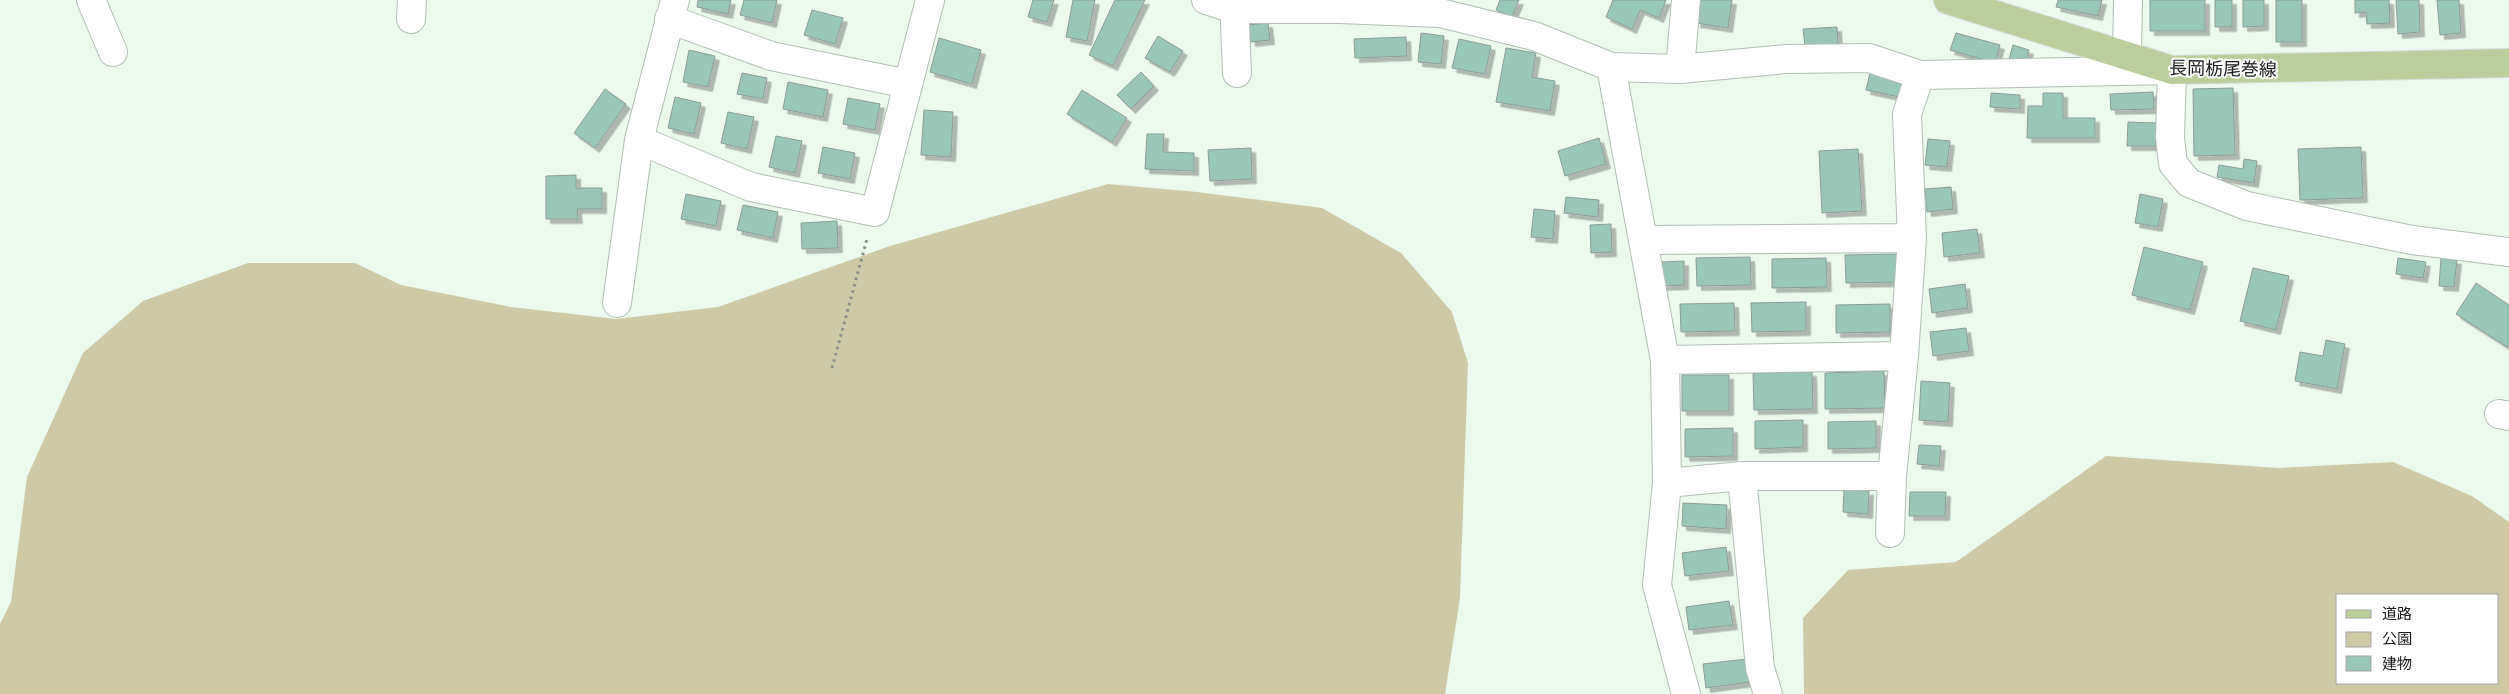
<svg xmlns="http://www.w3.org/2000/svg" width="2509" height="694" font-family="'Noto Sans','Noto Sans JP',sans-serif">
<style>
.green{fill:#cecaa5;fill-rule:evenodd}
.building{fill:#98c7b8;stroke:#8b9c96;filter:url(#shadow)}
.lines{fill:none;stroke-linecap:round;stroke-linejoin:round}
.minor-casing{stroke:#b1beb3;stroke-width:30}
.primary-casing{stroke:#dadbda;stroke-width:30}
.path{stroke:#858e86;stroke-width:3;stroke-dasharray:2.5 4;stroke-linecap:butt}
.minor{stroke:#fff;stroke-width:28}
.primary{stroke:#bcce9c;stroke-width:28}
.labels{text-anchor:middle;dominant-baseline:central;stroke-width:4;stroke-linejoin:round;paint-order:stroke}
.street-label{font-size:18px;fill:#191d19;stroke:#fff}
</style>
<defs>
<filter id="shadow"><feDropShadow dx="4.5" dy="4.5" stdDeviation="0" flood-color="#0004"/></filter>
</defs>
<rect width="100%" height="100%" fill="#ecfaee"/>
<!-- green -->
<path class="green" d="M1108,184L1197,192L1322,208L1401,253L1452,312L1468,363L1460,598L1445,694H0V624L11,602L27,477L83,353L143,301L248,263H355L401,285L511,307L616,319L718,307L890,246Z
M2106,456L2278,468L2393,462L2472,496L2509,522V694H1804L1803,618L1848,570L1956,562ZM2498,595V683H2338V595Z"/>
<!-- building -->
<path class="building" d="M698,0H731L728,14L697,7Z
M744,0H777L772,23L740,15Z
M1033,0H1054L1047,22L1028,17Z
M1073,0H1095L1087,41L1066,37Z
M1115,0H1145L1113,66L1089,55Z
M1500,0H1519L1512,17L1496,10Z
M1613,0H1666L1659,18L1640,10L1632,29L1606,17Z
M1699,0H1732L1728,28L1696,23Z
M2058,0H2102L2098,16L2056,7Z
M2150,0H2205V31H2150Z
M2215,0H2232V27H2215Z
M2243,0H2264V26L2243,27Z
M2276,0H2302V42H2276Z
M2355,0H2389L2390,23L2367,24L2366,12L2355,13Z
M2396,0H2419L2420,32L2398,34Z
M2437,0H2459L2461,33L2440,35Z
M812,10L843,18L835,44L804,35Z
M1268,23L1270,40L1251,42L1248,25Z
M1837,27L1838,44L1805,46L1803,29Z
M1421,33L1444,36L1441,64L1418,62Z
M1956,33L2000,45L1995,63L1950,50Z
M1158,36L1183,51L1170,72L1145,58Z
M1406,37L1407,56L1355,58L1354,39Z
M939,38L981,50L972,84L930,72Z
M1459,39L1491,46L1485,74L1452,68Z
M2013,45L2029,50L2025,63L2009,59Z
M1506,48L1536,53L1532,77L1555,81L1550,111L1496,102Z
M689,50L715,56L708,87L683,82Z
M1141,72L1154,86L1131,109L1117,95Z
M742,73L767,78L763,99L737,94Z
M1870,73L1903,81L1899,97L1866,90Z
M788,82L828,90L823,117L783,109Z
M2233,88L2235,155L2194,156L2193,89Z
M605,89L626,104L595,148L574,133Z
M1082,90L1127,118L1112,142L1067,114Z
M2153,92L2154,109L2111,110L2110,94Z
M1991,93L2020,95V109L1990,107Z
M2043,93H2063V118H2095V138H2027L2028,106H2043Z
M675,97L701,103L694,134L668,128Z
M848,98L880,104L875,130L843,124Z
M924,110L953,112L951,157L921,155Z
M728,112L754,117L747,149L721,143Z
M2128,122L2156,123V146H2127Z
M1147,134H1164L1163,152L1194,153V171L1145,169Z
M776,136L802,141L795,173L769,167Z
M1599,138L1606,164L1565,176L1558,151Z
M1928,139L1950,141L1947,167L1925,165Z
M823,147L855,153L850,179L818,173Z
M2361,147L2363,198L2300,200L2298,149Z
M1251,148L1252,179L1210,181L1208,150Z
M1858,149L1862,211L1822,213L1819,151Z
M2244,159L2257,161L2254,183L2217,177L2219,165L2243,169Z
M576,175V188H602V209H577L578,219H546V176Z
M1951,187L1953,209L1927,212L1925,189Z
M686,194L721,201L716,226L681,219Z
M2140,194L2163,199L2158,227L2135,223Z
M1566,197L1599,200L1598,217L1564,213Z
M743,205L778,212L773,238L737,230Z
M1534,209L1555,211L1553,239L1531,237Z
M837,221L838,248L802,249L801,223Z
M1611,224L1612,252L1591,253L1590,225Z
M1977,229L1980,253L1944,257L1942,233Z
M2144,247L2203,262L2190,310L2132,295Z
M1900,254V282L1846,283L1845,255Z
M1750,257L1751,285L1697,286L1696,258Z
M1826,258L1827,287L1772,288V259Z
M2398,258L2426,262L2423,278L2396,274Z
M2441,258L2457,260L2454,287L2439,286Z
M1684,261V285L1662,286V262Z
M2253,268L2289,276L2276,330L2240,321Z
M2476,283L2509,305V348L2456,314Z
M1965,284L1968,308L1932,313L1929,289Z
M1806,302V331L1752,332L1751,303Z
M1734,303L1735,331L1681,332L1680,304Z
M1890,304V332L1836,333V305Z
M1966,328L1969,351L1933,356L1930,332Z
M2326,340L2345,344L2337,389L2295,381L2300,352L2323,356Z
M1884,371L1885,408L1825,409V373Z
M1812,372L1813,409L1754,410L1753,373Z
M1682,375H1729V411H1682Z
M1921,381L1950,383L1948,422L1919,420Z
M1803,420V447L1755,449V421Z
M1876,421V448L1828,449V422Z
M1733,428V456L1685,457V429Z
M1919,445L1941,446L1939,466L1917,464Z
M1844,490L1869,491L1868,514L1843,512Z
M1910,492H1946L1945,516H1909Z
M1683,503L1727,505L1726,529L1682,526Z
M1726,547L1729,571L1685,576L1682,553Z
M1729,601L1733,625L1689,630L1686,607Z
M1747,659L1750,682L1706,688L1703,664Z"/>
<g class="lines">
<!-- minor casing -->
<g class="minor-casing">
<path id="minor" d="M91,0L113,52
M1206,0L1234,9H1339L1440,13L1534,36L1611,67L1680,69L1786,59L1869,58L1920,75L2172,70L2170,138L2173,164L2189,183L2247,206L2412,240L2509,252
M1234,0L1237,73
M411,19L412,0
M669,19L771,56L908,84
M2127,55L2128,0
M1611,67L1665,360L1667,483L1657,585L1686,694
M1680,69L1686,0
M639,140L751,187L875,212L930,0
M1643,240L1912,238
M617,303L639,140L675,0
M1665,360L1904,356
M2499,414L2509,416
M1742,476L1760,668L1768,694
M1667,483L1742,476H1892
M1890,533L1892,476L1904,356L1912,238L1907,114L1920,75"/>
</g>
<!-- primary casing -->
<g class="primary-casing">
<path id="primary" d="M1948,0L2172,70L2509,63"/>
</g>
<!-- path -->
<path class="path" d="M832,368L867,239"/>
<!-- minor -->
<use href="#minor" class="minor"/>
<!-- primary -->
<use href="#primary" class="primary"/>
</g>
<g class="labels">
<!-- street labels -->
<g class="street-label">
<text transform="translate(2223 68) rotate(1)">長岡栃尾巻線</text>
</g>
</g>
<!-- legend -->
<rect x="2336" y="594" width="162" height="90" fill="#ffffff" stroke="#a3a5a3"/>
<rect x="2346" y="610" width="25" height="8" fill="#bcce9c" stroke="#a3a5a3"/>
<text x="2382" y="619" font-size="15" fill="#191d19">道路</text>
<rect x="2346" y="632" width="25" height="15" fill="#cecaa5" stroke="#a3a5a3"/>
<text x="2382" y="644" font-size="15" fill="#191d19">公園</text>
<rect x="2346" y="656" width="25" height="15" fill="#98c7b8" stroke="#a3a5a3"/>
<text x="2382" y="669" font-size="15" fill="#191d19">建物</text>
</svg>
